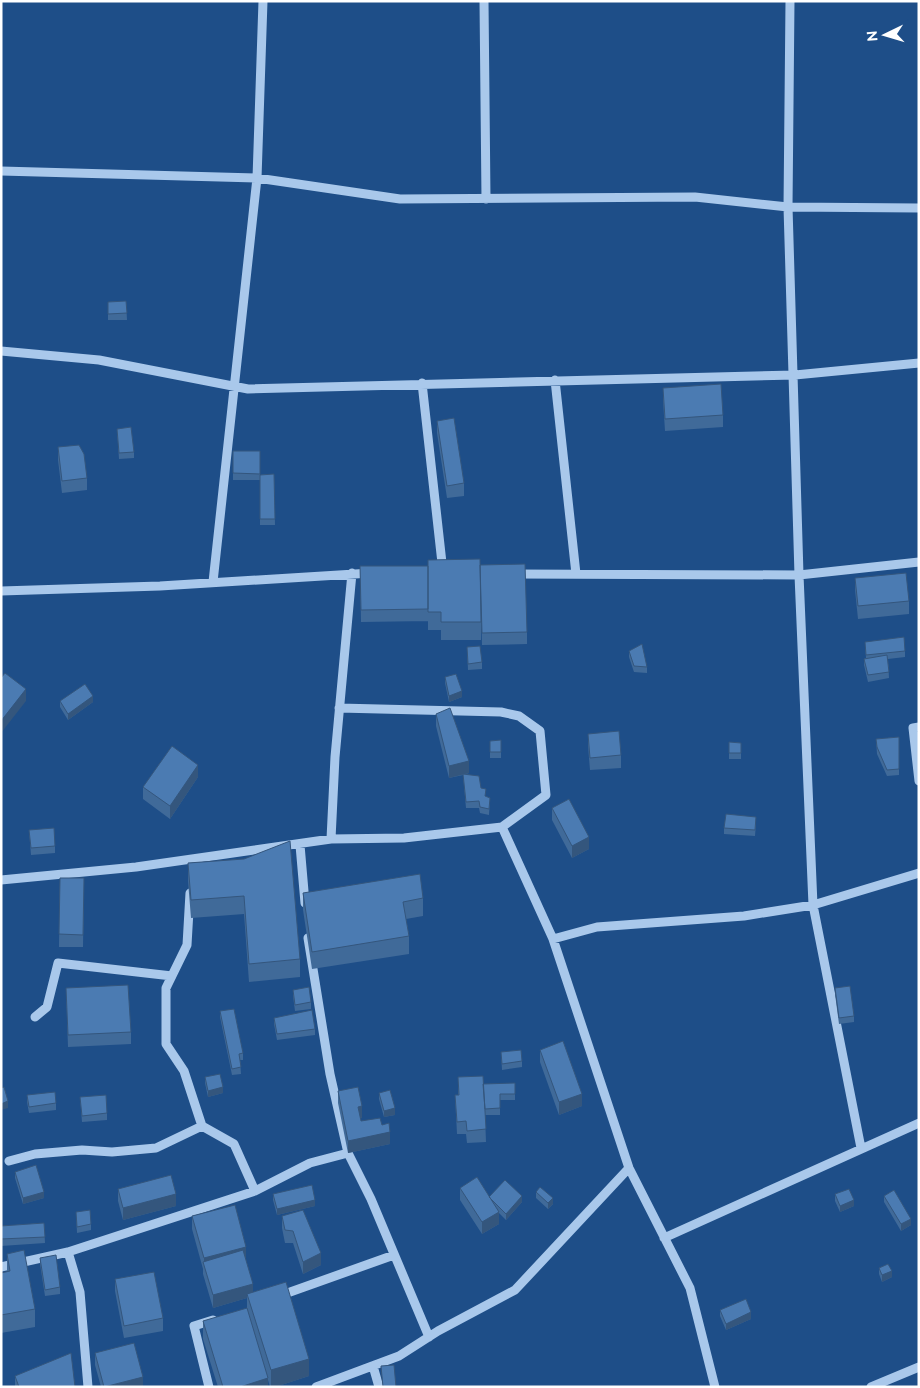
<svg xmlns="http://www.w3.org/2000/svg" width="920" height="1388" font-family="Raleway,sans-serif">
<style>
.lines{fill:none;stroke-linecap:round;stroke-linejoin:round}
.minor{stroke:#a9c8eb;stroke-width:9}
.wall{fill:#406a99}
.shaded-wall{fill:#34567d}
.building{fill:#4b7bb2;stroke:#34567d}
</style>
<rect width="100%" height="100%" fill="#1e4e88"/>
<g class="lines">
<!-- minor -->
<path class="minor" d="M484,1L486,199
M790,1L788,207L799,575L813,905L861,1148
M1,171L257,178L400,199L695,197L788,207L919,208
M1,351L99,360L248,389L795,375L919,363
M555,380L576,574
M422,383L443,572
M514,574L799,575L919,562
M213,582L257,178L263,1
M1,591L160,586L371,573
M919,727L913,728L919,781
M502,827L553,939L629,1168L690,1288L715,1387
M331,839L335,757L352,573
M300,845L305,903
M1,880L136,867L331,839L404,838L502,827L546,795L540,731L519,716L501,712L339,708
M190,893L187,945L166,988V1044L184,1071L202,1126L234,1144L255,1191
M308,938L330,1074L348,1153L371,1199L429,1337
M553,939L597,927L744,916L813,905L919,873
M35,1017L47,1007L58,963L172,976
M9,1161L35,1154L82,1150L112,1152L156,1148L202,1126
M664,1238L919,1123
M68,1252L80,1292L88,1387
M1,1267L68,1252L255,1191L310,1163L348,1153
M279,1296L394,1255
M373,1366L379,1387
M209,1387L194,1326L213,1320
M316,1387L399,1356L438,1331L515,1290L629,1168
M871,1387L919,1367"/>
</g>
<!-- wall -->
<path class="wall" d="M126,301L127,320H108V302Z
M663,388L723,415V427L665,431L663,400Z
M437,421L464,483V496L447,498L437,433Z
M117,429L134,452V458L119,459Z
M58,447L87,478V490L62,493L58,460Z
M233,451H260V475L274,474L275,525H260V480H233Z
M428,560L480,565L527,632V644L482,645L481,604V640H441V630H428Z
M360,566H428V621L361,622Z
M855,578L909,601V614L858,619L855,590Z
M865,642L905,651V657L888,659L889,678L868,682L864,665V659L866,658Z
M467,647L482,662V669L468,670Z
M629,651L647,667V673L634,672L629,657Z
M445,677L462,697L449,702L445,683Z
M60,701L93,702L68,720L60,707Z
M436,714L469,773L466,774L481,788L485,796L490,798L489,815L480,813L479,808H466L463,775L449,778L436,726Z
M588,734L621,755V768L590,770L588,746Z
M899,737V775L887,776L877,754L876,739Z
M501,740V758H490V741Z
M729,742L741,743V759H729Z
M198,777L170,819L143,799V787Z
M552,808L589,849L572,858L552,820Z
M756,823L755,836L724,834V828Z
M29,830L55,846V853L31,855Z
M244,859L300,959V977L249,982L244,914L191,918L188,881V863Z
M60,878H84L83,947H59Z
M303,893L423,898V916L406,919L409,936V954L312,969L303,910Z
M66,988L131,1032V1044L68,1047Z
M835,988L854,1016V1022L839,1024L835,994Z
M293,990L311,1002V1009L295,1011L293,996Z
M220,1011L243,1053V1060H240L241,1074L232,1075L220,1017Z
M274,1018L315,1029V1035L277,1040L274,1024Z
M540,1050L582,1106L559,1115L540,1062Z
M501,1052L522,1061V1067L502,1070Z
M205,1077L223,1093L208,1097L205,1083Z
M458,1077L483,1085L515,1083V1100H500V1115H485L486,1142L467,1143L466,1134H457L455,1095H458Z
M338,1091L362,1118H360L361,1121L390,1144L348,1153L338,1103Z
M379,1093L395,1115L384,1117L379,1099Z
M27,1095L56,1103V1110L29,1113L27,1102Z
M80,1097L107,1113V1120L82,1122Z
M15,1172L44,1198L23,1204L15,1178Z
M460,1188L489,1196L522,1202L506,1220L499,1213V1224L482,1234L460,1200Z
M118,1189L176,1206L123,1220L118,1201Z
M536,1192L553,1204L548,1209L536,1198Z
M273,1194L315,1206L277,1215L273,1200Z
M835,1194L854,1206L840,1212L835,1201Z
M884,1196L911,1225L901,1231L884,1202Z
M76,1212L91,1224V1230L77,1233Z
M192,1216L246,1259H245L253,1292L309,1376L275,1387H270L268,1380V1387H218L203,1339V1321L247,1309V1298L213,1308L203,1274V1269L192,1229Z
M282,1216L321,1265L303,1274L293,1243H285L282,1228Z
M44,1223L45,1243L1,1246V1226Z
M7,1254L35,1309V1327L1,1333V1273L7,1272Z
M40,1258L60,1287V1294L45,1296L40,1264Z
M879,1268L892,1277L882,1282L879,1274Z
M115,1279L163,1318V1331L124,1338L115,1291Z
M720,1310L751,1319L726,1330L720,1316Z
M95,1353L143,1387H101L95,1365Z
M15,1376L75,1387H15Z"/>
<!-- shaded-wall -->
<path class="shaded-wall" d="M26,689V701L1,733V721Z
M462,691V697L449,702V696Z
M93,696V702L68,720V714Z
M469,761V773L449,778V766Z
M198,765V777L170,819V806Z
M589,837V849L572,858V846Z
M223,1087V1093L208,1097V1091Z
M582,1094V1106L559,1115V1102Z
M8,1101V1108L1,1110V1104Z
M362,1106V1118L358,1119V1107Z
M395,1108V1115L384,1117V1111Z
M390,1132V1144L348,1153V1141Z
M44,1192V1198L23,1204V1198Z
M176,1194V1206L123,1220V1208Z
M522,1196V1202L506,1220V1214Z
M553,1198V1204L548,1209V1203Z
M315,1200V1206L277,1215V1209Z
M854,1200V1206L840,1212V1206Z
M499,1212V1224L482,1234V1222Z
M911,1219V1225L901,1231V1224Z
M246,1247V1259L206,1270L204,1264V1258Z
M321,1253V1265L303,1274V1262Z
M892,1271V1277L882,1282V1275Z
M253,1284V1296L247,1294V1298L213,1308V1295Z
M751,1312V1319L726,1330V1324Z
M309,1359V1376L275,1387H271V1370Z
M143,1377V1387H104Z
M268,1378V1387H240Z"/>
<!-- building -->
<path class="building" d="M126,301L127,313L108,314V302Z
M721,384L723,415L665,419L663,388Z
M454,418L464,483L447,486L437,421Z
M131,427L134,452L119,453L117,429Z
M79,445L84,454L87,478L62,481L58,447Z
M233,451H260V474L233,473Z
M274,474L275,519H260V475Z
M480,559L481,622H441V612H428V560Z
M525,564L527,632L482,633L480,565Z
M360,566H428V609L361,610Z
M906,573L909,601L858,606L855,578Z
M904,637L905,651L866,655L865,642Z
M642,644L647,667L634,666L629,651Z
M480,646L482,662L468,664L467,647Z
M887,655L889,672L868,675L864,659Z
M5,673L26,689L1,721V678Z
M456,674L462,691L449,696L445,677Z
M85,684L93,696L68,714L60,701Z
M450,708L469,761L449,766L436,714Z
M619,731L621,755L590,758L588,734Z
M899,737V769L887,770L877,747L876,739Z
M501,740V752H490V741Z
M729,742L741,743V753H729Z
M172,746L198,765L170,806L143,787Z
M463,774L479,776L481,788L486,789L485,796L490,798L489,809L480,807L479,801L466,802Z
M569,799L589,837L572,846L552,808Z
M726,814L756,817L755,830L724,828Z
M54,828L55,846L31,848L29,830Z
M290,841L300,959L249,964L244,896L191,900L188,863L244,859Z
M420,874L423,898L403,902L409,936L312,952L303,893Z
M60,878H84L83,935L59,934Z
M128,985L131,1032L68,1035L66,988Z
M850,986L854,1016L839,1018L835,988Z
M309,987L311,1002L295,1005L293,990Z
M234,1009L243,1053L239,1054L241,1067L232,1069L220,1011Z
M312,1010L315,1029L277,1034L274,1018Z
M563,1041L582,1094L559,1102L540,1050Z
M521,1050L522,1061L502,1064L501,1052Z
M220,1074L223,1087L208,1091L205,1077Z
M483,1076L486,1129L467,1131L466,1121L457,1122L455,1095H459L458,1077Z
M515,1083V1094H500V1108L485,1109L483,1084Z
M4,1087L8,1101L1,1104V1088Z
M358,1087L362,1106L358,1107L361,1121L380,1118L382,1125L389,1123L390,1132L348,1141L338,1091Z
M390,1090L395,1108L384,1111L379,1093Z
M55,1092L56,1103L29,1107L27,1095Z
M106,1095L107,1113L82,1116L80,1097Z
M36,1165L44,1192L23,1198L15,1172Z
M171,1175L176,1194L123,1208L118,1189Z
M477,1177L499,1212L482,1222L460,1188Z
M505,1180L522,1196L506,1214L489,1197Z
M312,1185L315,1200L277,1209L273,1194Z
M540,1187L553,1198L548,1203L536,1192Z
M849,1189L854,1200L840,1206L835,1194Z
M894,1190L911,1219L901,1224L884,1196Z
M235,1205L246,1247L204,1258L192,1216Z
M90,1210L91,1224L77,1227L76,1212Z
M303,1210L321,1253L303,1262L293,1231L285,1230L282,1216Z
M44,1223L45,1237L1,1239V1226Z
M24,1250L35,1309L1,1315V1273L10,1271L7,1254Z
M243,1250L253,1284L213,1295L203,1262Z
M56,1255L60,1287L45,1290L40,1258Z
M888,1264L892,1271L882,1275L879,1268Z
M154,1272L163,1318L124,1326L115,1279Z
M286,1282L309,1359L271,1370L247,1294Z
M746,1299L751,1312L726,1324L720,1310Z
M247,1308L268,1378L240,1387H223L203,1321Z
M134,1343L143,1377L104,1387L95,1353Z
M71,1353L75,1387H19L15,1376Z
M394,1365L396,1387H383L381,1366Z"/>
<!-- border -->
<rect width="920" height="1388" fill="none" stroke="#ffffff" stroke-width="5"/>
<!-- north arrow -->
<g transform="translate(885 35) rotate(265)" stroke="#1e4e88" stroke-width="4" paint-order="stroke">
<path d="M0-4L9 19L0 12L-9 19Z" fill="#ffffff"/>
<text y="-8" font-size="14" font-weight="bold" text-anchor="middle" fill="#ffffff">N</text>
</g>
</svg>
